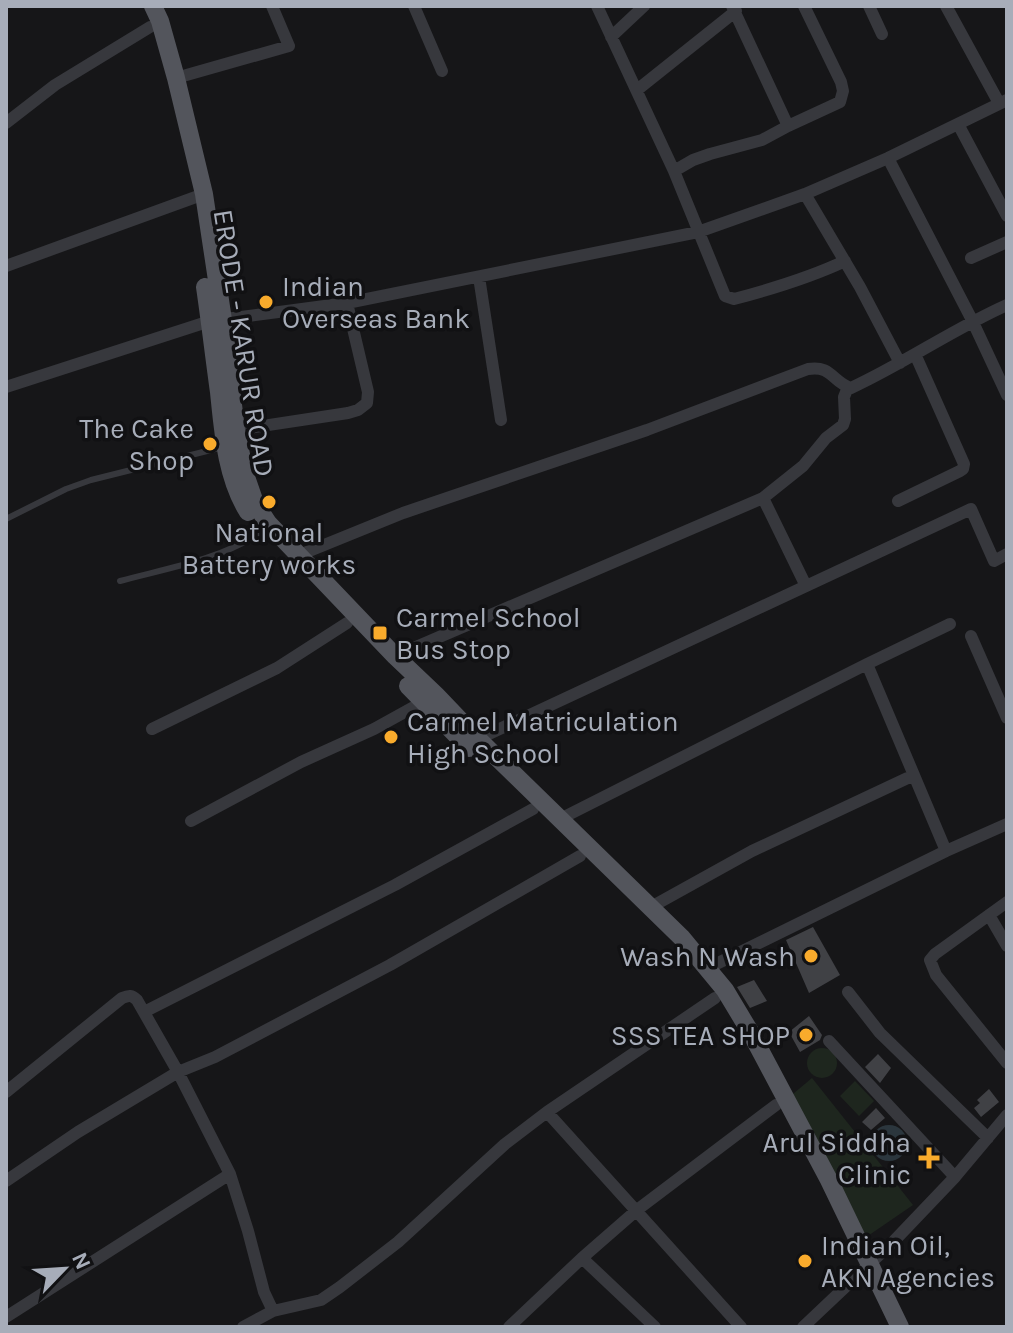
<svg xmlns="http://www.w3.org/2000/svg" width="1013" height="1333" font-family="Karla,sans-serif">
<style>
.green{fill:#1e261e}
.water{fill:#2b363d}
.building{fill:#404145}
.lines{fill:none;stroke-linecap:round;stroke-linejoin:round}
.lane{stroke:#37383d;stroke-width:6}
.street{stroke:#37383d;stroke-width:12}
.primary{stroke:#53555c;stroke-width:18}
.poi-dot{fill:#f9ab2c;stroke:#111113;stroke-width:3}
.labels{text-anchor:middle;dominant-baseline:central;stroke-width:7;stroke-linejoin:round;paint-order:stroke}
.poi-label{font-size:28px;fill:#a7adb9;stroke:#111113;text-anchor:start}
.street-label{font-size:28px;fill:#a7adb9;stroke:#111113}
</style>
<rect width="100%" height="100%" fill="#161618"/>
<!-- green -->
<path class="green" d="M807 1063a15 15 0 1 1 30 0a15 15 0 1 1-30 0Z
M812,1078L913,1205L859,1242L781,1104Z
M855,1081L874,1101L859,1116L840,1096Z"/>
<!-- water -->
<path class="water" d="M871 1143a18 18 0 1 1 36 0a18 18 0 1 1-36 0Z"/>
<!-- building -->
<path class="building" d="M813,927L840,975L809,993L786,940Z
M754,980L767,1001L750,1008L737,987Z
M809,1016L822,1035L820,1040L800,1052L789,1032Z
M878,1054L891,1068L880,1083L865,1067Z
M989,1089L999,1102L981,1117L974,1108L980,1103L977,1100Z
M876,1108L885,1118L871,1130L862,1122Z"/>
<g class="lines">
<!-- lane -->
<path class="lane" d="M6,519L66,489L91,480L223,447
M120,581C168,568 219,560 262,532"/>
<!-- street -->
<path class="street" d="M414,6L442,71
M597,6L674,171L725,296L734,299C772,289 809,278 845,261
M732,6L788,126
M869,6L882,34
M946,6L999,103
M611,37L644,6
M176,78L289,46L272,6
M637,90L736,11
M6,123L55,85L150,27
M958,124L1007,216
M888,158L972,320L1007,395
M674,171L693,160L710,154L762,140L788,126L840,102L843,91L841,82L804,6
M805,194L860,287L900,363
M971,258L1007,242
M6,266L204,194
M479,277L501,420
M6,387L210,321L347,303L698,232L805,194L888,158L1007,100
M236,430L348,413L358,410L367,403L368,392L347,303
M763,498L803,466L826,438L843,425L845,419L844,397L848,387
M898,501L960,471L963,469L964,464L915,354
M297,556L403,513L647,430L808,369C832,365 832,382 851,388C905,363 953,329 1007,305
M971,636L1007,718
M395,656L763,498L806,586
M867,664L946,851
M152,729L277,668L347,623
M478,739L971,509L994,561L1007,554
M560,819L867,664L950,624
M191,821L301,762L374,729L430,698
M1007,902L935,954L930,960L936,975L1007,1063
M651,907L752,851L914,775
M989,915L1007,946
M708,968L946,851L1007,824
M848,992L880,1033L988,1138
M144,1012L395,885L533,809
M829,1041L955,1177
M6,1092L122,998C129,995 132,995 137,1000L178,1072L230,1174L248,1231L264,1292L273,1311
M547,1112L741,1327
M6,1181L78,1132L178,1072L215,1057L390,965L580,856
M582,1258L655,1327
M6,1317L230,1174
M243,1327L273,1311L321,1300L340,1287L398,1242L505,1144L547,1112L715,998
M509,1327L582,1258L637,1210L776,1105
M803,1327L894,1241L955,1177L1007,1115"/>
<!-- primary -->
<path class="primary" d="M153,6L160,21L176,78L204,194L223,320L236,430L245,474L255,503L268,523L395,656L436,695L478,739L682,938L725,990L752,1035L829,1180L900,1327
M205,287C210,321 214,356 219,392C223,431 226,477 248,512
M408,686L469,748"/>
</g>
<!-- markers -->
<g class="poi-dot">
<circle cx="266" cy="302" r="8"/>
<circle cx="210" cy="444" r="8"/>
<circle cx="269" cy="502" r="8"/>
<rect x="372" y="625" width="16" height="16" rx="4"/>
<circle cx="391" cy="737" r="8"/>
<circle cx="811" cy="956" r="8"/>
<circle cx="806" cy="1035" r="8"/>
<path d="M925 1146h8v8h8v8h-8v8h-8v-8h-8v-8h8z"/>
<circle cx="805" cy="1261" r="8"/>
</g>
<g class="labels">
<!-- poi labels -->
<g class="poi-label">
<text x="282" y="286">Indian<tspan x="282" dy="32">Overseas Bank</tspan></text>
<text x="194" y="428" text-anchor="end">The Cake<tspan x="194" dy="32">Shop</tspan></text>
<text x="269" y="532" text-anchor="middle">National<tspan x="269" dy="32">Battery works</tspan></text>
<text x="396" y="617">Carmel School<tspan x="396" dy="32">Bus Stop</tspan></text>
<text x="407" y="721">Carmel Matriculation<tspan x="407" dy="32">High School</tspan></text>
<text x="795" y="956" text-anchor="end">Wash N Wash</text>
<text x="790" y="1035" text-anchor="end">SSS TEA SHOP</text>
<text x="911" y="1142" text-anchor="end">Arul Siddha<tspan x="911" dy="32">Clinic</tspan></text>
<text x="821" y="1245">Indian Oil,<tspan x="821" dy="32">AKN Agencies</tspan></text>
</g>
<!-- street labels -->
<g class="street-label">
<text transform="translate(244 343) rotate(81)">ERODE - KARUR ROAD</text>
</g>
</g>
<!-- border -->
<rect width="1013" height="1333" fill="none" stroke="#a7adb9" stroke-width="16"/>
<!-- north arrow -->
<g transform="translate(64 1269) rotate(65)" stroke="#111113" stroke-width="6" paint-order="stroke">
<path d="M0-6L14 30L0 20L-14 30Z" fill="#a7adb9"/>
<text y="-12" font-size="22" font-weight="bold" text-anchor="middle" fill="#a7adb9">N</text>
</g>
</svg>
